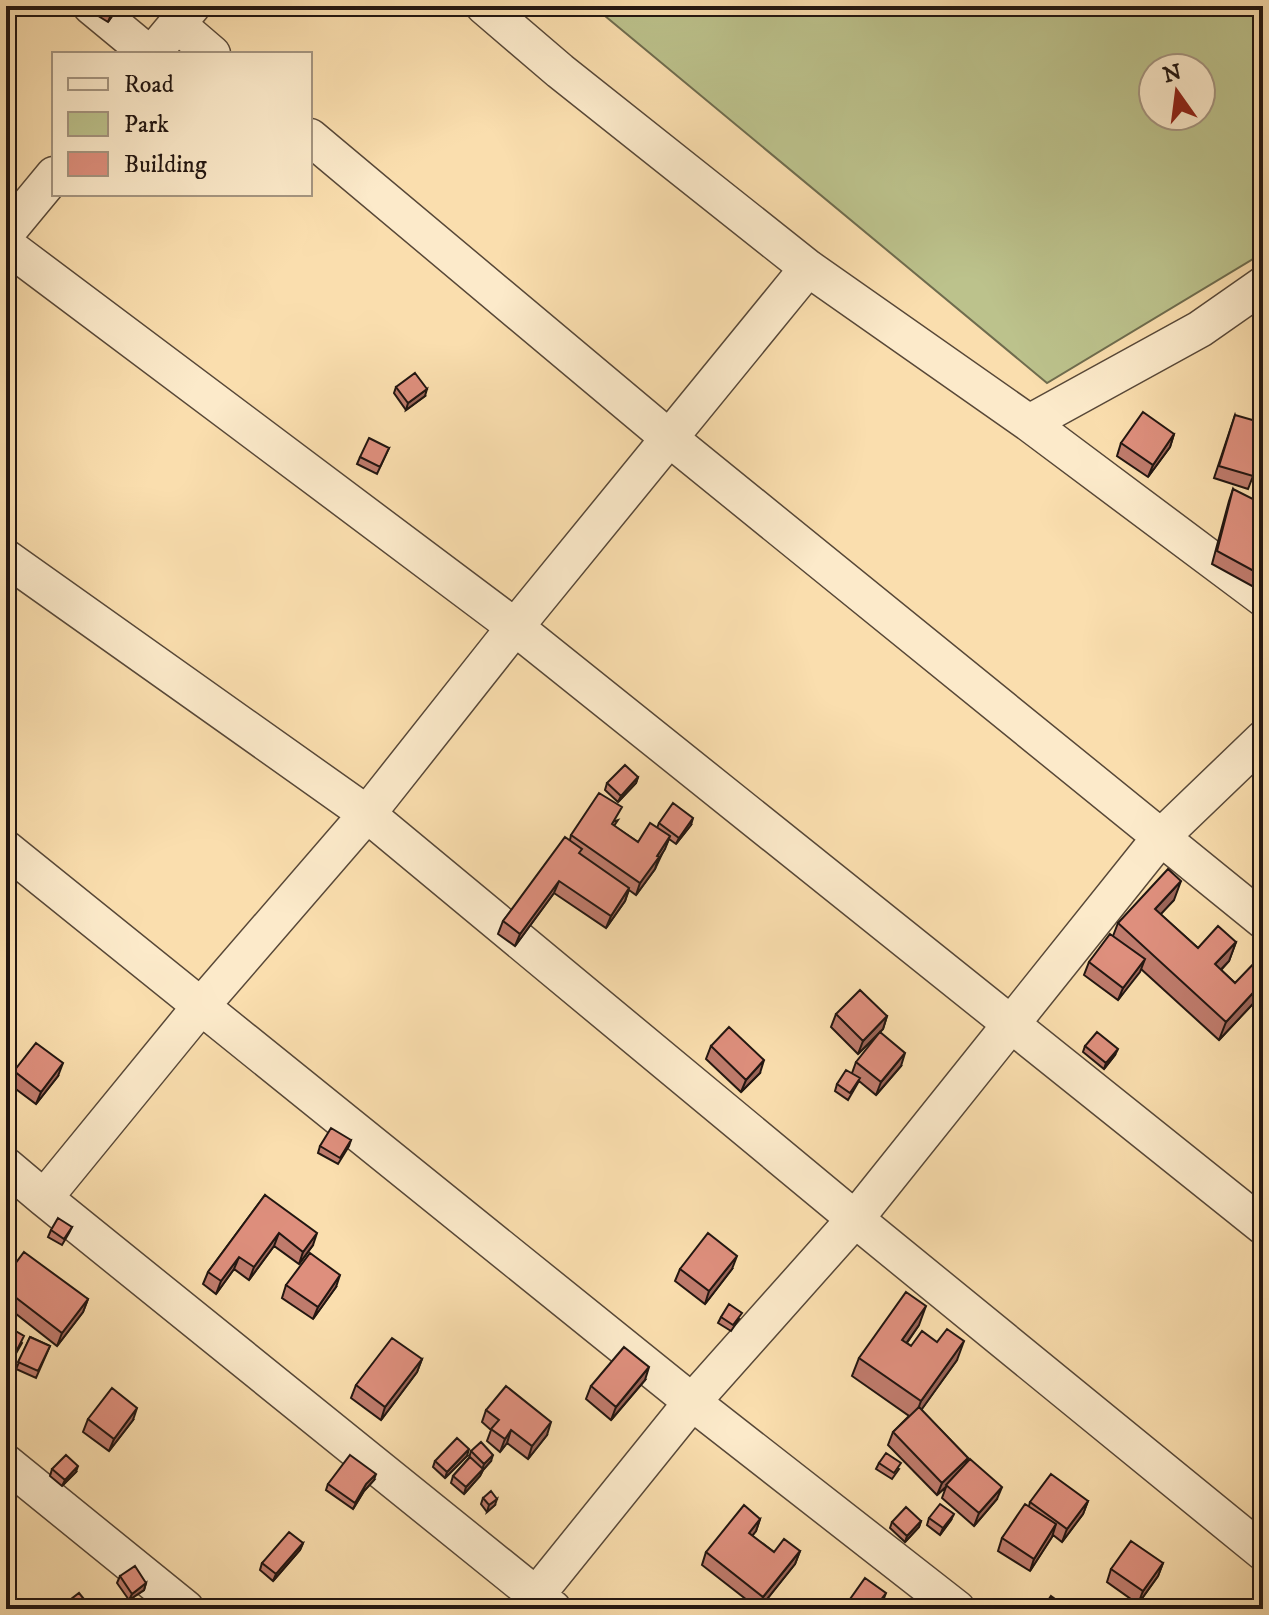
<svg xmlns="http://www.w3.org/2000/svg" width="1269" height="1615" font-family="'IM FELL DW Pica',serif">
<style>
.green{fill:#bcc28c;stroke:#6f6c4e;stroke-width:2;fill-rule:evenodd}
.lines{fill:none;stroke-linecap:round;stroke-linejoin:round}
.street-casing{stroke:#584838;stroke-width:39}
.street{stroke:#fceaca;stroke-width:36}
.wall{fill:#bf7b6c;stroke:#221611;stroke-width:2}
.shaded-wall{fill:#9b6458;stroke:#221611;stroke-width:2}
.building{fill:#de8f7d;stroke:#221611;stroke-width:2}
</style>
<rect width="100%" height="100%" fill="#fadeae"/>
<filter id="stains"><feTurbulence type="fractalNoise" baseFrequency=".0025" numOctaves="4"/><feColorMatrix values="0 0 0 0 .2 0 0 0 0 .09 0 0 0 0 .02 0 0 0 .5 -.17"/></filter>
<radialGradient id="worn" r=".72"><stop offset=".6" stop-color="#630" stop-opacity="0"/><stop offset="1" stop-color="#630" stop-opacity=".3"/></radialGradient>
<!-- green -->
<path class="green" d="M593,6H1263V253L1047,383ZM1153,68H1201V116H1153Z"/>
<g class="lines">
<!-- street casing -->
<g class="street-casing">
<path id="street" d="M91,6L149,54
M484,6L560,71L808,268L1029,423L1263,598
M177,24L212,54
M152,54L192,6
M310,137L669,438L1263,920
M6,233L54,175
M6,245L515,627L1263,1226
M1029,423L1200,329L1263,285
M6,558L367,814L855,1219L1263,1552
M6,849L692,1402L957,1609
M6,1166L44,1198L553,1609
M44,1198L201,1006L367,814L515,627L808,268
M6,1463L186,1609
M525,1609L692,1402L855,1219L1160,838L1263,739"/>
</g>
<!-- street -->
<use href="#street" class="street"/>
</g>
<!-- wall -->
<path class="wall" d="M82,6H119L108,22Z
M396,387L425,396L406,410L394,393Z
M1235,415L1253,476L1248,489L1214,478Z
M1174,434L1170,447L1148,477L1117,456L1121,443Z
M389,448L377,474L357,464L360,457Z
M1233,489L1260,551L1263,553V592L1212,564L1229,501Z
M638,777L636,783L618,802L605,790L607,783Z
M618,820L614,826L638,842L657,828L659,823L691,825L676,844L669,839L655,869L636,895L629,890L625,901L606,928L554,893L515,946L498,934L503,921L570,840L571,835Z
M1174,900L1160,914L1198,948L1236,942L1229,961L1221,970L1235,983L1263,960V993L1219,1040L1141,969L1118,1000L1084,975L1089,962L1113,936L1118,923Z
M836,1014L887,1016L883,1029L858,1054L831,1027Z
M711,1046L760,1073L741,1092L706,1059Z
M1085,1046L1115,1055L1104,1069L1083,1052Z
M856,1062L901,1066L876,1095L859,1081L848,1100L835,1091L837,1084L852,1073Z
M14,1071L58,1076L36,1104L9,1084Z
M351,1140L349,1146L338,1164L318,1153L320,1146Z
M265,1195L313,1245L299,1264L274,1246L249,1280L234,1269L216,1294L203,1284L208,1272Z
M72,1227L69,1233L62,1245L48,1237L51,1230Z
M680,1269H732L705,1304L675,1281Z
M6,1276L88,1299L83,1312L57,1346L6,1306Z
M286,1285L336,1287L313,1319L282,1298Z
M721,1317L739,1319L731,1331L718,1323Z
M919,1325L907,1343L911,1346L937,1342L957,1360L921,1410L968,1458L965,1464L997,1499L974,1526L942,1498L946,1487L937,1495L888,1445L893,1432L909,1416L852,1376L859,1358Z
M6,1328L22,1343L11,1362L6,1359Z
M30,1337L50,1346L36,1378L16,1369Z
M422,1359L417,1372L381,1420L351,1398L356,1385Z
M645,1380L611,1420L586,1399L591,1386Z
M486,1410L547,1435L528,1459L507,1443L500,1452L487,1441L491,1430L482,1422Z
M88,1419L133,1420L109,1451L83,1432Z
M471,1451L491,1461L483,1470L480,1476L464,1494L451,1483L453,1476L469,1458Z
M467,1456L445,1478L433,1467L435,1461Z
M879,1463L899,1469L892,1479L876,1469Z
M52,1469L76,1472L62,1486L50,1476Z
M374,1480L364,1491L353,1509L326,1490L328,1484Z
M483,1498L495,1505L487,1512L481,1504Z
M1088,1501L1083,1514L1062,1542L1053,1535L1030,1571L998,1551L1002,1538L1029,1506L1030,1502Z
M929,1518L951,1520L940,1535L927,1525Z
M760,1519L756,1531L752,1536L774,1552L800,1551L795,1564L764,1603L756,1607L702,1565L706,1552Z
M921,1521L919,1527L905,1542L890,1528L892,1522Z
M303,1543L300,1550L273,1581L260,1570L262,1563Z
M1163,1563L1158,1576L1138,1604L1107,1582L1111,1569Z
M120,1576L146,1583L144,1590L129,1600L117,1583Z"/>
<!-- shaded-wall -->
<path class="shaded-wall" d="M115,6H119L108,22L113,10Z
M15,44L11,57L6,64V59Z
M427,389L425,396L406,410L408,403Z
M1174,434L1170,447L1148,477L1153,465Z
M638,777L636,783L618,802L621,796Z
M693,818L691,825L676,844L679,838Z
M670,836L665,849L658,860L655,869L636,895L640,883Z
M559,881L554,893L515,946L520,934Z
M1181,881L1174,900L1148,928L1155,909Z
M629,888L625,901L606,928L611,916Z
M1236,942L1229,961L1208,983L1215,964Z
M1145,959L1140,972L1118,1000L1123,988Z
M1263,982V993L1219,1040L1226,1022Z
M887,1016L883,1029L858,1054L863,1041Z
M1118,1049L1115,1055L1104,1069L1106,1063Z
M905,1053L901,1066L876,1095L881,1082Z
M764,1060L760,1073L741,1092L746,1080Z
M63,1063L58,1076L36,1104L41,1092Z
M279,1233L274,1246L249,1280L254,1267Z
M317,1233L313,1245L299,1264L303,1252Z
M737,1256L732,1269L705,1304L709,1291Z
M239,1257L234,1269L216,1294L221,1281Z
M340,1275L336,1287L313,1319L318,1307Z
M88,1299L83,1312L57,1346L62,1333Z
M926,1306L919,1325L895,1359L902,1340Z
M964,1341L957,1360L914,1420L921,1401Z
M422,1359L417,1372L381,1420L385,1407Z
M649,1367L645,1380L611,1420L616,1407Z
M137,1408L133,1420L109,1451L114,1439Z
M551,1422L547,1435L528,1459L532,1446Z
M511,1430L507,1443L500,1452L505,1439Z
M469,1449L467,1456L445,1478L447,1472Z
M493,1455L491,1461L483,1470L480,1476L464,1494L466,1487L482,1470L484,1464Z
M968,1458L963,1471L937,1495L942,1483Z
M78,1466L76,1472L62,1486L65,1480Z
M376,1474L374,1480L364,1491L353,1509L366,1484Z
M1002,1487L997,1499L974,1526L979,1513Z
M497,1499L495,1505L487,1512L489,1505Z
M1088,1501L1083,1514L1062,1542L1067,1529Z
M954,1514L951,1520L940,1535L943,1528Z
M760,1519L756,1531L744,1546L749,1533Z
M921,1521L919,1527L905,1542L907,1536Z
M1056,1524L1052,1537L1030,1571L1034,1559Z
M303,1543L300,1550L273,1581L276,1574Z
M800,1551L795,1564L759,1609L763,1597Z
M1163,1563L1158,1576L1138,1604L1143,1591Z
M146,1583L144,1590L129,1600L132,1594Z
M886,1593L881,1606L879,1609H874Z"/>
<!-- building -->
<path class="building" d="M6,38L15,44L6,59Z
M415,373L427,389L408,403L396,387Z
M1143,412L1174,434L1153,465L1121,443Z
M1235,415L1263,423V442L1253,476L1219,466Z
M369,438L389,448L380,467L360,457Z
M1233,489L1263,504V542L1259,551L1263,553V576L1217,551Z
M625,765L638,777L621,796L607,783Z
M599,793L622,807L612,824L638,842L650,823L670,836L657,856L659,857L640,883L571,835Z
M673,803L693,818L679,838L659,823Z
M565,837L582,849L579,853L629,888L611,916L559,881L520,934L503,921Z
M1168,869L1181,881L1155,909L1198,948L1218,926L1236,942L1215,964L1235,983L1260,957L1263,960V982L1226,1022L1118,923Z
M1110,934L1145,959L1123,988L1089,962Z
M860,990L887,1016L863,1041L836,1014Z
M729,1027L764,1060L746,1080L711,1046Z
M880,1032L905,1053L881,1082L856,1062Z
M1097,1032L1118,1049L1106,1063L1085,1046Z
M36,1043L63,1063L41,1092L14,1071Z
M846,1070L860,1078L850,1093L837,1084Z
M331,1128L351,1140L340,1158L320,1146Z
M265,1195L317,1233L303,1252L279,1233L254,1267L239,1257L221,1281L208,1272Z
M58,1218L72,1227L64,1239L51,1230Z
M708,1233L737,1256L709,1291L680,1269Z
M24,1252L88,1299L62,1333L6,1290V1276Z
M310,1253L340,1275L318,1307L286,1285Z
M906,1292L926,1306L902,1340L911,1346L922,1331L937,1342L947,1329L964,1341L921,1401L859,1358Z
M729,1304L742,1313L733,1325L721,1317Z
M7,1326L24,1336L14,1356L6,1351Z
M30,1337L50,1346L38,1371L18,1362Z
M392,1338L422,1359L385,1407L356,1385Z
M624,1347L649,1367L616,1407L591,1386Z
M506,1386L551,1422L532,1446L511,1430L505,1439L491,1429L499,1420L486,1410Z
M112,1388L137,1408L114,1439L88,1419Z
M919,1407L968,1458L942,1483L893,1432Z
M457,1438L469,1449L447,1472L435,1461Z
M481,1442L493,1455L484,1464L471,1451Z
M886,1453L901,1463L894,1473L879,1463Z
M66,1455L78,1466L65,1480L52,1469Z
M350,1455L376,1474L366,1484L355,1503L328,1484Z
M470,1457L483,1469L466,1487L453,1476Z
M970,1459L1002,1487L979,1513L946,1485Z
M1051,1474L1088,1501L1067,1529L1030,1502Z
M491,1491L497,1499L489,1505L483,1498Z
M940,1504L954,1514L943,1528L929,1518Z
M1025,1504L1056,1524L1034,1559L1002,1538Z
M744,1505L760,1519L749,1533L774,1552L784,1539L800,1551L763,1597L706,1552Z
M906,1507L921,1521L907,1536L892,1522Z
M289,1532L303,1543L276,1574L262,1563Z
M1131,1541L1163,1563L1143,1591L1111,1569Z
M135,1566L146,1583L132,1594L120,1576Z
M865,1578L886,1593L874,1609H843Z
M79,1593L92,1609H58Z
M1051,1596L1069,1609H1042Z
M761,1600L773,1609H754Z"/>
<!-- margin -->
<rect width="1269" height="1615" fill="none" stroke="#fadeae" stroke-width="32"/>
<rect x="8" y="8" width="1253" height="1599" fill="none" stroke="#221611" stroke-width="4"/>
<rect x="16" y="16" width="1237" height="1583" fill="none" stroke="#221611" stroke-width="2"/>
<!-- legend -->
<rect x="52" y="52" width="260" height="144" fill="#fceaca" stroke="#a59580" stroke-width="2"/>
<rect x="68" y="78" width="40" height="12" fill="#fceaca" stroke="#a59580" stroke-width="2"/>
<text x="124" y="92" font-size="24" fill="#221611">Road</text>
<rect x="68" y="112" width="40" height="24" fill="#bcc28c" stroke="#a59580" stroke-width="2"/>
<text x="124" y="132" font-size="24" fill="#221611">Park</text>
<rect x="68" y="152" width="40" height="24" fill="#de8f7d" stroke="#a59580" stroke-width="2"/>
<text x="124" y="172" font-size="24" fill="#221611">Building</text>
<!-- north arrow -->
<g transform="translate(1177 92) rotate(346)"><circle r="38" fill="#fceaca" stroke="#a59580" stroke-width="2"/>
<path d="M0-6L14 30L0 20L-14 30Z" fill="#8f2418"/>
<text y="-12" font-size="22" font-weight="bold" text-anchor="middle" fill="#221611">N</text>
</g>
<rect width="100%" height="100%" filter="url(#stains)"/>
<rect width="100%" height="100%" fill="url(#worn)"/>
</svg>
